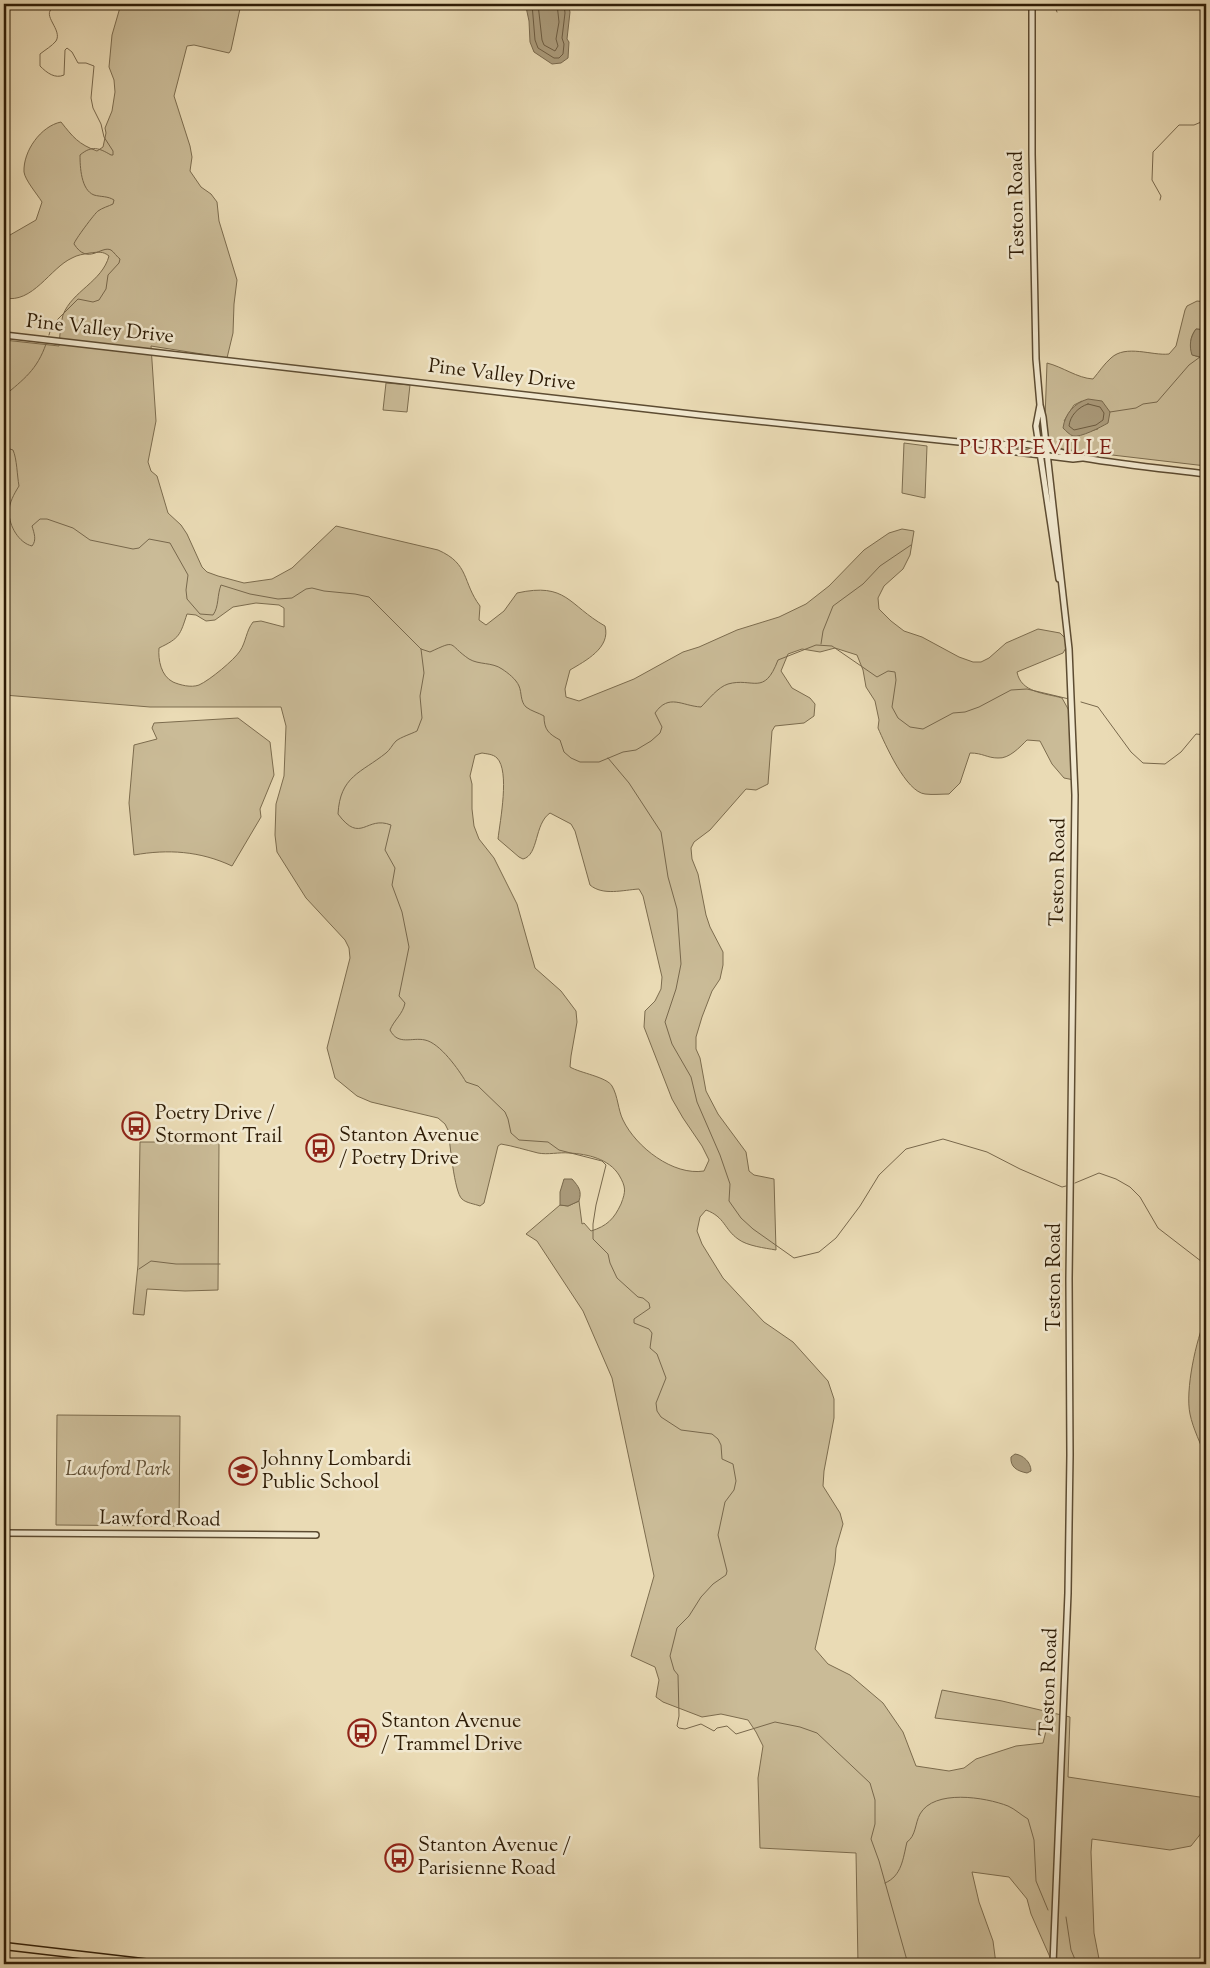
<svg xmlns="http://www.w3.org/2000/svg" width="1210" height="1968" font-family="'Sorts Mill Goudy',serif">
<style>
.green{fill:#cabb97;stroke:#7c6c4e;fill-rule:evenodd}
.water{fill:#aa9a7a;stroke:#78684c}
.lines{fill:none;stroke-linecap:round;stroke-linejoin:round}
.shore{stroke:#6c5b40;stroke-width:1}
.stream{stroke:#78684c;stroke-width:1}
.minor-casing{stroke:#5d4c32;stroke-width:8}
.major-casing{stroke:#2e1c06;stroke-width:9}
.minor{stroke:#f1e8cf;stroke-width:5}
.major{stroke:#eadbb5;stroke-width:6}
.labels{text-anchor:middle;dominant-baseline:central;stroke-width:5;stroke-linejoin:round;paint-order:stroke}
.street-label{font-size:20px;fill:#2e1c06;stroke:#f1e8cf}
.poi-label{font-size:20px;fill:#2e1c06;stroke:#f1e8cf;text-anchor:start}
.park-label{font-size:20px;font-style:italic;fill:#5d4c32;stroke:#f1e8cf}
.neighbourhood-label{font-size:21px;letter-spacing:1px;fill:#7a1f14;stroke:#f1e8cf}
</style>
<rect width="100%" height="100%" fill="#eadbb5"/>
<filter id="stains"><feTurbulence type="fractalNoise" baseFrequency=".004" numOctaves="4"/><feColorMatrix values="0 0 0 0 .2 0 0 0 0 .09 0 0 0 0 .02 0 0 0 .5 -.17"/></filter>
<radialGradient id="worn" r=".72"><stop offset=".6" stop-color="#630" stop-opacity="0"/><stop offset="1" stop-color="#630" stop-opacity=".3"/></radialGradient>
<!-- green -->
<path class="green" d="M121,4H241L231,50L229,53L194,45L187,46L174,96L190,146L192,157L190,171L201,187L211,194L217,202L219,221L237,280L234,304L233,333L227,358L151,346L156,421L148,462L151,471L157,476L168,513L181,525L187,534L202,567L207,572L218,576L244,583L272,579L292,568L336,526L438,550C470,564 462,582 480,606L479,620L486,625L504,611L517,593C567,582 568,605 605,626C611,648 585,661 570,670L565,689L566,697L579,701L634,679L683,652L699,647L737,630L779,617L806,604L829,586L864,550L889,533L902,529L914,531L910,555L903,569L884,586L878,598L879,609L891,621L904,631L922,637L959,657L973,662H981L989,658L1006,643L1038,629L1060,633L1066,639L1067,646L1063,653L1017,672C1021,693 1045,693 1062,698L1072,716L1071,726L1076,743V777L1074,780L1064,778L1052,764L1040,741L1027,740C1020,747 1009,759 998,758C987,758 983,753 970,753L960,783L949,794C941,794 933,795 925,794C906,792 885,744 878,728L879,720L875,701L866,687L863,670L857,655L835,648L820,652L802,649L788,654L781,671L792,688L810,698L815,704L814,716L804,723L775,726L772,731L768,784L756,790L746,789L710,830L694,842L691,848L692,859L698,874L706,915L710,927L723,952V965L720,979L712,991L702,1017L696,1037V1049L700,1058L706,1091L718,1114L746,1152L749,1171L754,1175L774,1179L776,1250C765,1248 747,1246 738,1239C724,1229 725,1217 706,1210L700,1217L697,1231L702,1244L723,1278L764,1322L793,1342L828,1381L834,1399V1418L824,1471L823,1486L840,1513L843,1524L836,1548L835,1562L815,1649L828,1664L850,1675L883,1703L903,1732L916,1766L949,1771L964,1768L976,1759L1016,1746L1043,1743L1046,1731L935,1718L942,1690L1002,1701L1070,1717L1068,1777L1206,1798V1827L1191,1846L1170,1850L1092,1839L1091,1852L1094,1933L1100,1964H1053L1031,1914L1027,1899L1009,1877L972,1872L979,1902L993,1941L996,1964H858L856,1853L760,1848L758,1778L763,1746L756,1732L748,1720L721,1714L702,1717L663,1702L656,1697L659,1680L655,1667L631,1656L654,1576L612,1378L583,1311L537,1241L526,1234L560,1205L568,1206L579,1201L582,1224L584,1223L591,1231C607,1226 614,1219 621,1204C626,1191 626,1187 619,1175C609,1159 588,1154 569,1153C559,1152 548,1155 538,1153C526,1150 513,1146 501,1144L498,1146L484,1203L480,1206C475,1204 466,1203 462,1199C454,1192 450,1142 448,1130L445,1124L438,1118L371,1102L357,1096L335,1078L327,1048L350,958L349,948L345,940L306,898L277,852L275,835L276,804L284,776L286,726L281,707H150L4,695V340L59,346C60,337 60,324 63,315C72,291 102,282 109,256C103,251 98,252 90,253C84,254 77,255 72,258C50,268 33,304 4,298V241L10,235L36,220L42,202C37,194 25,180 24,172C23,151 41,126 61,122C73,137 78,144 97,151L103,147L106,133L105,128L112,111L115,92L114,80L109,67L112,35ZM256,603L279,605L284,608V627L261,621L253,622C246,631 246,642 240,651C234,660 210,680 199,685C191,688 180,685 173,682C161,676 158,660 159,648C180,638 180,635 187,614L196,615L206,621L215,620L233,607ZM482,753C487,754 493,754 497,758C510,771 500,821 498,839L519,857L523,859C539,855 534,824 550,813L571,824L575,831L590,885C603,896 623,890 639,889L643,896L662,977L661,989L655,1001L645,1011L644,1027L672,1099L683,1118L702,1146L709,1160L704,1171C673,1176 636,1147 623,1120C618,1110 618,1096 612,1086C607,1077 580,1073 570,1067L571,1056L577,1022L576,1011L561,991L535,968L517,904L494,858L479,839L474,826L472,809V784L470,776L475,755Z
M1197,301L1206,302V330L1196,329C1190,337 1189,346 1193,355L1199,357L1206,354V466L1044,447L1047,363C1063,367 1077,378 1093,379C1099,372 1104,364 1111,358C1126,344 1152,356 1169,354L1176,346L1185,310L1187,306ZM1082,401L1098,429L1083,433L1064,421L1074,405Z
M386,383L410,385L407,412L383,410Z
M904,443L927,446L925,498L902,493Z
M238,718L270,742L274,775L260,809L261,817L232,866C200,851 168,849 134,855L129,803L134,745L157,739L152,728L154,723Z
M140,1142H219L218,1290L185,1291L147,1289L144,1315L133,1314L138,1265Z
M1206,1317V1458C1201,1444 1193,1429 1190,1414C1185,1390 1196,1340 1206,1317Z
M57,1415L180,1416L179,1526L56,1525Z"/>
<!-- water -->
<path class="water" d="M528,4H568L570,12L567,39L569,42L568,58L561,63L552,64L534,52L530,42L529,21L526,7Z
M1196,329L1206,330V354L1200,357L1192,355C1189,346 1190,337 1196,329Z
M1088,399L1102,401L1110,412L1108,423C1101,427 1080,438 1073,436C1070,435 1066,431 1063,428C1065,414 1074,403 1088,399Z
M564,1179H572C579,1187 582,1191 579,1201L568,1206L560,1205V1192Z
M1015,1454C1023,1455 1031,1462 1031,1471L1027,1473C1017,1471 1010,1467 1011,1457Z"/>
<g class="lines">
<!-- shore -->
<path class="shore" d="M532,4L535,40L538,48L554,58H559L563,54L564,44L562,38L565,13L564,4
M538,4L542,40L544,45L555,51L558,46L556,39L559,22L557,4
M1088,404L1100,407L1104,413L1103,420L1096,425L1074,430L1069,426C1070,416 1078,407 1088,404Z"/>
<!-- stream -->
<path class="stream" d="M1054,4L1057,12
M1160,200L1161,196L1152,180L1153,152L1179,125H1194L1206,120
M49,335L52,325L78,299L93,302L99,300L106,289L108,275L119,263L120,259C117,257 114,252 111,250C101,245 88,266 74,244C74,241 95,213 98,211C102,208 109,206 113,204L114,200C108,196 101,197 94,195C81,190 80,167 80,155C92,145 99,148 111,155H113V151L104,137L101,124L93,108L91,98L94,66L86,63H78L72,52L67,48L65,50L64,75C55,79 47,73 40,66V54C45,50 52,46 56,41C63,30 41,15 53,8C57,5 67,5 72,4
M4,396C24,379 37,370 46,344
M1110,412L1136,408L1143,404L1157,402L1189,365L1200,357
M4,447L13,450C17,459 17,475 19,486C14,494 9,503 9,512C9,526 19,543 32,546C37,540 34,533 32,526L40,519H47L73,528L90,540L133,549L139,548L149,539L170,543L188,575L186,590L187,599L200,614L213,615C219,607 217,595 221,585L250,594L278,599L292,598L306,589L312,588L324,591L355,594L369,597L421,649L430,652C458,639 447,644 469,659C479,665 492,662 502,669C508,673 516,679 519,686C522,693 520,701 526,707C531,711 539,713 544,716C544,730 549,734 560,740L564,752L571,758L580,762H599L623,752L636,750L651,741L660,733L662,727L655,713C669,693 682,706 701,707C708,700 718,687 728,684C753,677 764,697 778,660L816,645L832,646L877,677L888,671L895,672L896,680L892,707L898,718L910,727L923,729L953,713L965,712L979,707L1011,690L1027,689L1069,699
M821,644L823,631L833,606L863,584L880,566L911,545
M421,649L424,673L420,696L422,718L417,731C411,734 401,737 396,741C392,745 390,750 386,753C361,773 340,776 338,814C361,845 366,815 391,825L385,850L395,868L392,885L402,912L409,947L399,996L405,1003C403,1014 394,1020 390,1030C398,1046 412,1037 425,1040C440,1043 459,1070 466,1082L478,1086L505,1112L508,1119L511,1133L519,1140L548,1142L559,1150L602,1161L606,1165L596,1205L593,1224V1239L608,1254L610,1263L617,1278L638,1297L643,1298L649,1303L650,1308L634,1319V1323L649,1329L652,1333L650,1348L657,1354L666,1378L656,1403L657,1411L661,1417L681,1430L712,1434L718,1439L721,1445L722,1459L733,1464L736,1481L734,1490L725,1502L718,1535L727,1571L726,1575L713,1584L701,1597L689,1616L677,1628L670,1656L674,1670L678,1675L679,1716L677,1726L679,1728L685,1729L701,1724L714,1731L717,1728L727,1726L736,1734L775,1722L800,1727L817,1733L870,1783L875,1800V1824L871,1839L879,1861L908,1964
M1081,702L1098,707L1131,752L1143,763L1165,764L1181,752L1196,734L1206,735
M608,758L629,783L661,832L668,877L677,909L681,964L676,989L665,1022L672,1044L691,1077L697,1102L720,1155L730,1184L729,1201L741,1218L753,1229L794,1258L819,1252L836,1238L860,1206L879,1175L906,1149L943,1139L987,1152L1020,1169L1062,1187L1066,1186
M1075,1183L1099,1173L1116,1179L1130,1187L1140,1197L1158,1228L1206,1265
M139,1269L151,1261L176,1264H220
M885,1883C902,1876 903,1858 907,1842C916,1836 915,1823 920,1814C934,1789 985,1797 1008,1806C1015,1809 1021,1815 1028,1819L1034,1840L1036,1881L1048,1910
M1066,1917L1071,1950L1077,1964"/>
<!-- minor casing -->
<g class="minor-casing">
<path id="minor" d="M1032,4V154L1036,359L1040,405L1036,426L1059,579
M4,335L700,415L997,446L1008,451L1073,459L1082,458
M1040,405L1043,417L1069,649L1075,795L1069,1279L1070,1455L1068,1593L1053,1964
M998,446C1024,438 1058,453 1084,458C1125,465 1166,469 1206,474
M4,1533L316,1535"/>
</g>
<!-- major casing -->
<g class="major-casing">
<path id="major" d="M4,1946L159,1964"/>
</g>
<!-- minor -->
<use href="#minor" class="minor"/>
<!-- major -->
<use href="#major" class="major"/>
</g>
<!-- icons -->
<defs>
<g id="bus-ring" transform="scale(1.4375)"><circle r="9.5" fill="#f1e8cf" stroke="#8f2418" stroke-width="1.5"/><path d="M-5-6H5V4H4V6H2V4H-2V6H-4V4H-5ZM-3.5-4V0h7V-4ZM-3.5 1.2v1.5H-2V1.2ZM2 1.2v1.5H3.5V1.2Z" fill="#8f2418"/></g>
<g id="school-ring" transform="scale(1.4375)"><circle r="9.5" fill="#f1e8cf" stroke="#8f2418" stroke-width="1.5"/><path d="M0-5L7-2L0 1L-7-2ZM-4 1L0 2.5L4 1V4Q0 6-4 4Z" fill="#8f2418"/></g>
</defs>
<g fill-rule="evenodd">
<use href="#bus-ring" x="136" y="1126"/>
<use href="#bus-ring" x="320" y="1148"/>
<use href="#school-ring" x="243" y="1471"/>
<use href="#bus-ring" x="362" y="1733"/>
<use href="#bus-ring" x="399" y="1858"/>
</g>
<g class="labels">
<!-- street labels -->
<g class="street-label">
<text transform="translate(1018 205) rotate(-91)">Teston Road</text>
<text transform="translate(100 330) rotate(6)">Pine Valley Drive</text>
<text transform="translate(502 376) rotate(7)">Pine Valley Drive</text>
<text transform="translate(1059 872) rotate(-89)">Teston Road</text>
<text transform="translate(1055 1277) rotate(-90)">Teston Road</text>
<text transform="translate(160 1520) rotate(1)">Lawford Road</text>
<text transform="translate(1050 1682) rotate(-88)">Teston Road</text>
</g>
<!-- poi labels -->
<g class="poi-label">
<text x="155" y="1114">Poetry Drive /<tspan x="155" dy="23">Stormont Trail</tspan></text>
<text x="339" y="1136">Stanton Avenue<tspan x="339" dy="23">/ Poetry Drive</tspan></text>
<text x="262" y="1460">Johnny Lombardi<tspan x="262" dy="23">Public School</tspan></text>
<text x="381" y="1722">Stanton Avenue<tspan x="381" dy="23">/ Trammel Drive</tspan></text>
<text x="418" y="1846">Stanton Avenue /<tspan x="418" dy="23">Parisienne Road</tspan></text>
</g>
<!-- park labels -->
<g class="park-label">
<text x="118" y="1470">Lawford Park</text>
</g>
<!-- neighbourhood labels -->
<g class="neighbourhood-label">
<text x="1036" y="449">PURPLEVILLE</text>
</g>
</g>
<!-- margin -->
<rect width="1210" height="1968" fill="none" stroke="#eadbb5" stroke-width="20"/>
<rect x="5" y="5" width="1200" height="1958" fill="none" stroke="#2e1c06" stroke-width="2.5"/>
<rect x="10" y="10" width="1190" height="1948" fill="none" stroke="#2e1c06"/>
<rect width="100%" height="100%" filter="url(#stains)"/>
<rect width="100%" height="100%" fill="url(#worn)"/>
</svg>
